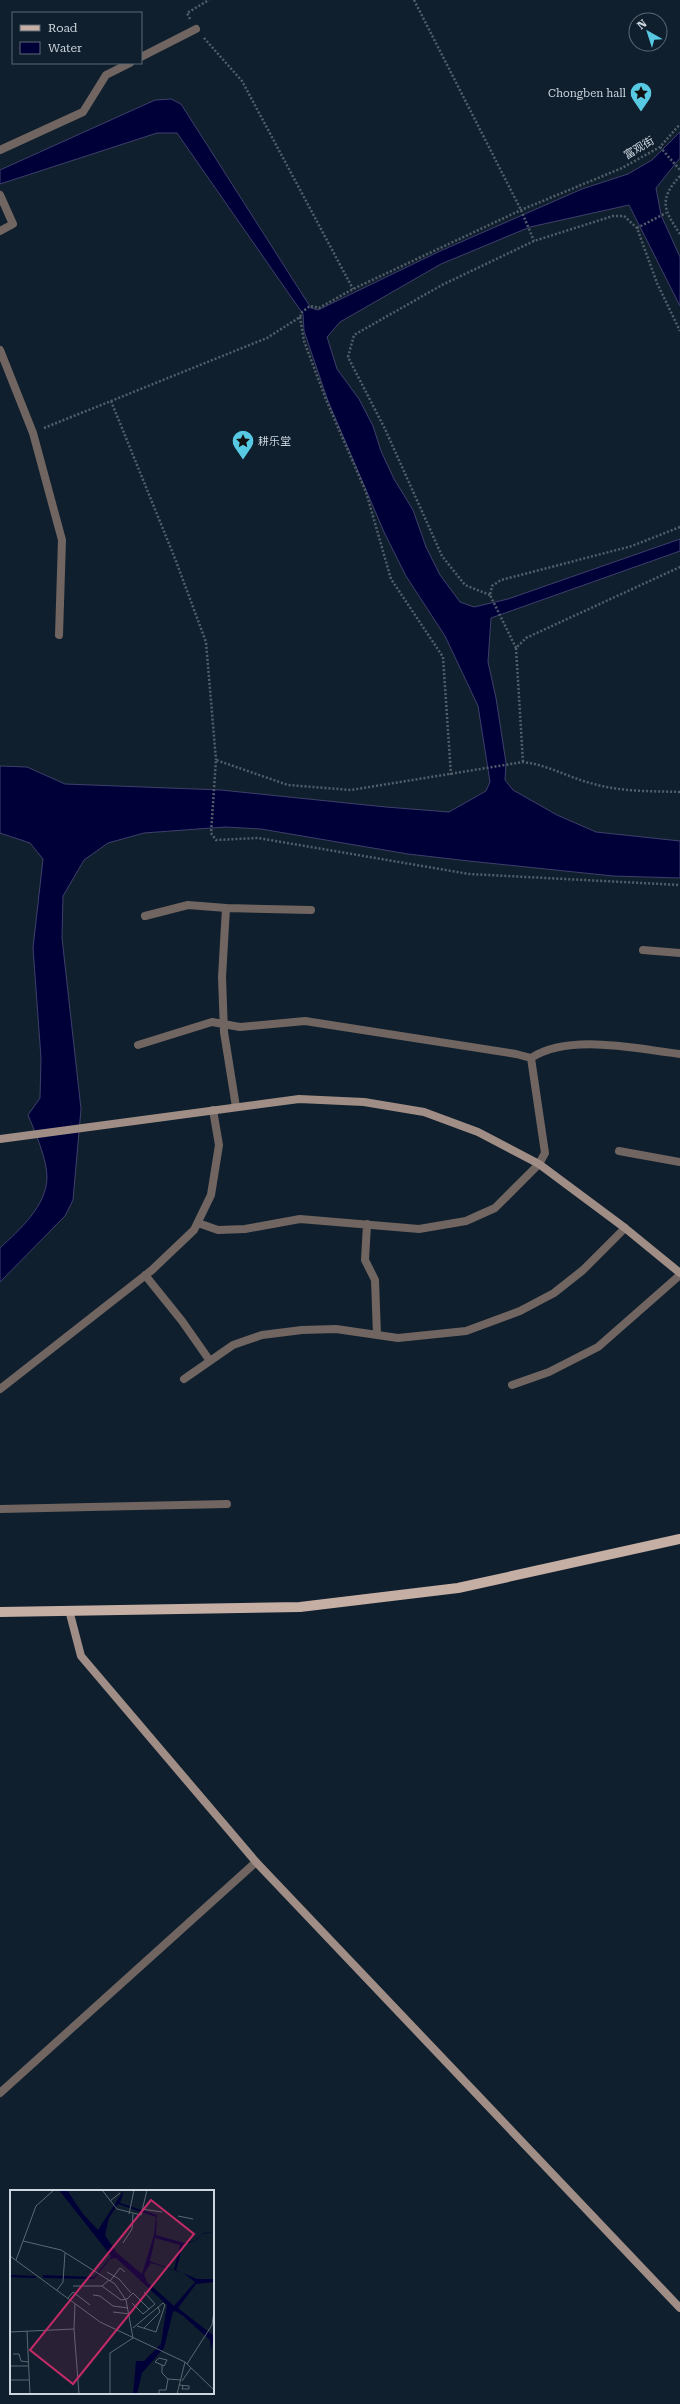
<svg xmlns="http://www.w3.org/2000/svg" width="680" height="2404" font-family="'Roboto Serif','Noto Sans SC',serif">
<style>
.water{fill:#000038;stroke:#3d406a}
.lines{fill:none;stroke-linecap:round;stroke-linejoin:round}
.path{stroke:#525f6b;stroke-width:2.5;stroke-dasharray:2 2;stroke-linecap:butt}
.lane{stroke:#706560;stroke-width:8}
.street{stroke:#706560;stroke-width:8}
.secondary{stroke:#a08e86;stroke-width:8}
.primary{stroke:#c5aea4;stroke-width:10}
.labels{text-anchor:middle;dominant-baseline:central;stroke-width:4;stroke-linejoin:round;paint-order:stroke}
.poi-label{font-size:11px;fill:#ccd6df;stroke:#101f2d;text-anchor:end}
.street-label{font-size:11px;fill:#ccd6df;stroke:#101f2d}
.inset-river{fill:none;stroke:#000038;stroke-width:2}
.inset-road{fill:none;stroke:#5b6874;stroke-width:1}
.view{fill:#c32b68;fill-opacity:0.15;stroke:#c32b68;stroke-width:2}
.inset-edge{fill:none;stroke:#ccd6df;stroke-width:2}
</style>
<rect width="100%" height="100%" fill="#101f2d"/>
<!-- water -->
<path class="water" d="M171,99L181,104L311,308L318,310L438,252L582,189L628,174L652,160L680,132V158L656,188L661,215L680,257V306L629,205L530,227L441,264L340,322L327,337L337,369L359,399L373,426L381,451L394,479L413,510L426,547L440,575L460,602L474,607L508,599L680,539V551L491,618L488,662L496,698L506,763L505,780L513,790L557,815L596,832L680,841V878L613,876L469,861L408,854L261,829L225,827L144,833L108,843L84,860L63,896L62,938L81,1109L73,1200L65,1216L0,1282V1248C19,1230 47,1206 47,1177C47,1159 35,1132 28,1115L40,1098L41,1058L33,948L43,859L30,843L0,833V766L27,767L65,784L221,790L386,807L449,812L486,791L490,782L478,706L445,636L406,576L384,532L328,401L304,331L303,314L177,133H157L0,184V170L155,100Z"/>
<g class="lines">
<!-- path -->
<path class="path" d="M414,0L521,210L534,241
M190,19L187,13L209,0
M204,38L242,81L353,289
M660,147L680,170
M680,176C658,200 664,210 680,234
M637,228L666,213
M300,317L304,341L327,402L366,492L391,579L443,657L451,775
M111,401L176,561L206,642L216,760
M44,428L267,338L300,317L302,312L310,306L319,308L353,289L521,210L622,168L660,147L680,124
M680,527L632,546L501,580L492,586L490,595L516,648L526,638L680,567
M490,595L465,585L442,556L385,429L348,357L354,335L442,285L534,241L613,216H624L637,228L657,283L680,331
M516,648L523,762
M680,792C652,791 622,792 594,784C569,778 549,765 523,762L351,790L288,785L216,760L211,833L216,840L258,838L469,874L680,885"/>
<!-- lane -->
<path class="lane" d="M141,57L196,29
M0,150L83,112L106,75L130,63
M0,350L33,433L62,540L59,635"/>
<!-- street -->
<path class="street" d="M0,195L13,224L0,231
M145,916L188,905L226,908
M643,950L680,953
M138,1045L212,1022L240,1027L305,1021L516,1054L531,1058
M236,1107L224,1032L222,977L226,908L311,910
M619,1151L680,1162
M198,1223L218,1230L245,1229L300,1219L419,1229L466,1221L495,1208L539,1164L545,1153L531,1058C570,1033 636,1049 680,1054
M367,1224L365,1260L375,1280L377,1335
M145,1275L182,1321L210,1361
M184,1379L233,1345L262,1335L302,1330L336,1329L398,1338L466,1331L520,1311L554,1293L583,1270L625,1228
M512,1385L549,1372L598,1347L680,1275
M0,1389L152,1270L194,1230L211,1195L219,1145L213,1110
M0,1509L227,1504
M0,2093L256,1862"/>
<!-- secondary -->
<path class="secondary" d="M0,1139L299,1099L364,1102L424,1112L478,1132L539,1164L625,1228L680,1273
M69,1610L81,1656L256,1862L680,2308"/>
<!-- primary -->
<path class="primary" d="M0,1612L300,1607L458,1588L680,1539"/>
</g>
<!-- icons -->
<defs>
<g id="sight-pin" transform="scale(1.15)"><path d="M0 17L-7.5 6A9.5 9.5 0 1 1 7.5 6Z" fill="#57c9e3" stroke="#101f2d"/><path d="M0-6L1.8-2.2L6-1.7L2.9 1.2L3.7 5.4L0 3.3L-3.7 5.4L-2.9 1.2L-6-1.7L-1.8-2.2Z" fill="#111"/></g>
</defs>
<g fill-rule="evenodd">
<use href="#sight-pin" x="641" y="93"/>
<use href="#sight-pin" x="243" y="441"/>
</g>
<g class="labels">
<!-- poi labels -->
<g class="poi-label">
<text x="626" y="93">Chongben hall</text>
<text x="258" y="441" text-anchor="start">耕乐堂</text>
</g>
<!-- street labels -->
<g class="street-label">
<text transform="translate(639 148) rotate(-31)">富观街</text>
</g>
</g>
<!-- overview -->
<g transform="translate(10 2190)">
<rect width="204" height="204" fill="#101f2d"/>
<path d="M49,0H57L73,24L88,40L114,0L110,13L147,25L146,45L174,53L184,51L194,43L204,42L193,44L185,51L173,55L166,80L187,89H204V92L186,94L168,118L204,146L201,161L200,150L172,125L165,121L163,122L154,158L132,183L127,204H123L126,171H134L151,154L157,115L106,68L100,69L84,89L34,88L32,85L84,87L101,66ZM108,14L146,27L144,45L132,84L106,62L95,45L99,28ZM145,48L170,55L164,80L140,71ZM141,73L173,83L185,92L164,116L137,92L134,84Z" fill="#000038" fill-rule="evenodd"/>
<path class="inset-river" d="M0,86L26,87"/>
<path class="inset-road" d="M92,0L107,19L131,25L137,0M100,11L110,3M132,19L152,22M119,24L124,0M168,26L183,29M13,51L51,60L105,94L116,110L123,148M113,53L122,39L123,24M0,66L90,132L175,172L204,200M6,70L26,16L44,0M97,82L109,89L121,103M100,91L110,78L115,82M63,96H92L99,90M92,96L111,110L117,109L123,103L139,119M47,100L53,92L55,63M83,105L90,106L103,116L118,118M58,108L63,102L80,115M122,113L133,124L145,114L134,102M65,114L64,139L69,204M103,122L120,124M123,138L153,113L155,115L146,142L127,136M134,138L150,122L148,117M17,141L20,204M0,142L64,139M3,164H9L11,171L18,172M177,174L202,135L204,121M152,175L154,176L157,170L149,168L145,172L152,175V183L158,189M0,176H18M0,190H19M172,191L181,178M169,195L179,196V199H172L173,196M149,203V200H156L158,189L171,190M100,204V163L123,148M167,204L175,172"/>
<path class="view" d="M141,10L184,44L63,194L20,160Z"/>
<rect width="204" height="204" class="inset-edge"/>
</g>
<!-- legend -->
<rect x="12" y="12" width="130" height="52" fill="#101f2d" stroke="#5b6874"/>
<rect x="20" y="25" width="20" height="6" fill="#c5aea4" stroke="#5b6874"/>
<text x="48" y="32" font-size="12" fill="#ccd6df">Road</text>
<rect x="20" y="42" width="20" height="12" fill="#000038" stroke="#5b6874"/>
<text x="48" y="52" font-size="12" fill="#ccd6df">Water</text>
<!-- north arrow -->
<g transform="translate(648 32) rotate(321)"><circle r="19" fill="#101f2d" stroke="#5b6874"/>
<path d="M0-3L7 15L0 10L-7 15Z" fill="#57c9e3"/>
<text y="-6" font-size="11" font-weight="bold" text-anchor="middle" fill="#ccd6df">N</text>
</g>
</svg>
